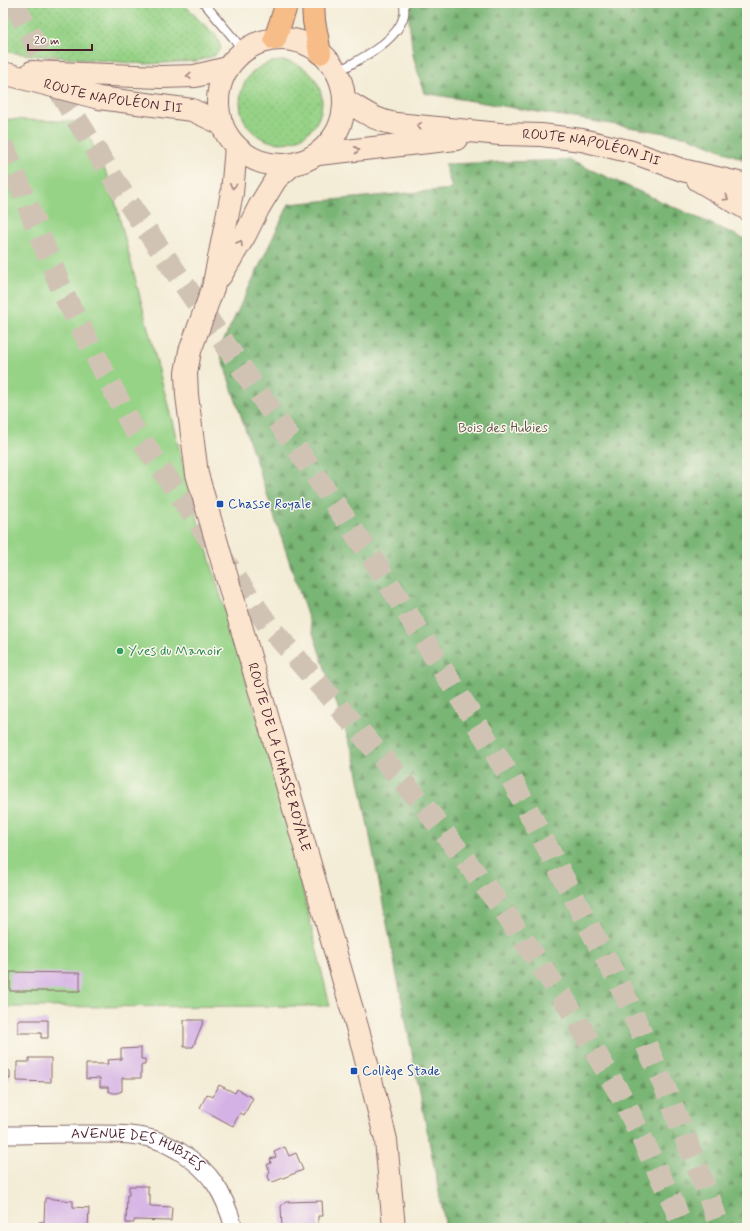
<svg xmlns="http://www.w3.org/2000/svg" width="750" height="1231" font-family="Mynerve,sans-serif">
<style>
.grass{fill:url(#grass-dots);stroke:#707959}
.forest{fill:url(#forest-firs);stroke:#626a50}
.pitch{fill:#97d387;stroke:#707959}
.building{fill:#d5b2e5}
.lines{fill:none;stroke-linecap:round;stroke-linejoin:round}
.highway-tunnel{stroke:#d1c3b4;stroke-width:22;stroke-dasharray:22 11;stroke-linecap:butt}
.lane-casing{stroke:#856767;stroke-width:10}
.street-casing{stroke:#856767;stroke-width:19}
.secondary-casing{stroke:#856767;stroke-width:24}
.highway-casing{stroke:#856767;stroke-width:24}
.lane{stroke:#fff;stroke-width:8}
.street{stroke:#fff;stroke-width:17}
.secondary{stroke:#fce5cf;stroke-width:22}
.highway{stroke:#f7bd88;stroke-width:22}
.oneway{stroke:#a3827d}
.transit-dot{fill:#1a4fb4;stroke:#fbf7ec;stroke-width:1.5}
.leisure-dot{fill:#2e9e5b;stroke:#fbf7ec;stroke-width:1.5}
.labels{text-anchor:middle;dominant-baseline:central;stroke-width:3;stroke-linejoin:round;paint-order:stroke}
.street-label{font-size:14px;fill:#4a1f2b;stroke:#fbf7ec}
.park-label{font-size:14px;fill:#615547;stroke:#fbf7ec}
.transit-label{font-size:14px;fill:#164399;stroke:#fbf7ec;text-anchor:start}
.leisure-label{font-size:14px;fill:#27864d;stroke:#fbf7ec;text-anchor:start}
</style>
<defs>
<pattern id="grass-dots" width="8" height="8" patternUnits="userSpaceOnUse"><rect width="8" height="8" fill="#97d387"/><path d="M2 2h.1M6 6h.1" fill="none" stroke="#84b575" stroke-width="1.8" stroke-linecap="round"/></pattern>
<pattern id="forest-firs" width="22" height="20" patternUnits="userSpaceOnUse"><rect width="22" height="20" fill="#79b574"/><path d="M5 1l3.5 6h-7zM16 11l3.5 6h-7z" fill="#65935f"/></pattern>
</defs>
<rect width="100%" height="100%" fill="#fbf7ec"/>
<filter id="ink" filterUnits="userSpaceOnUse"><feTurbulence type="fractalNoise" baseFrequency=".025" numOctaves="2"/><feDisplacementMap in="SourceGraphic" scale="8" xChannelSelector="R" yChannelSelector="G"/><feConvolveMatrix kernelMatrix="1 2 1 2 8 2 1 2 1" color-interpolation-filters="sRGB"/></filter>
<filter id="wash" filterUnits="userSpaceOnUse"><feTurbulence type="fractalNoise" baseFrequency=".012" numOctaves="4" result="noise"/><feDisplacementMap in="SourceGraphic" scale="16" xChannelSelector="R" yChannelSelector="G"/><feGaussianBlur stdDeviation="0.9" result="paint"/><feColorMatrix in="noise" values="0 0 0 0 0 0 0 0 0 0 0 0 0 0 0 0 0 1.4 0 .05"/><feComposite in="paint" operator="in"/></filter>
<g filter="url(#wash)">
<rect width="100%" height="100%" fill="#f3ecd6"/>
<!-- grass -->
<path class="grass" d="M3,3H84L125,7L141,5L148,3H183L200,21L216,35L221,48L214,56L197,61L146,64L31,55L3,51Z
M240 102a41 41 0 1 1 82 0a41 41 0 1 1-82 0Z"/>
<!-- forest -->
<path class="forest" d="M407,3H747V161L689,137L424,93L413,55Z
M569,160L747,240V1228H446L355,759L219,350L289,204L452,189L445,164Z"/>
<!-- pitch -->
<path class="pitch" d="M3,119L82,122L110,181L195,510L279,791L330,1006L3,1007Z"/>
<g id="blocks">
<!-- building -->
<path class="building" d="M10,972L80,973V991H10Z
M18,1020H48V1038H41V1033H18Z
M184,1020H204L193,1047H184Z
M141,1048V1059H145V1065H141V1078H122V1091L117,1093H113L108,1091V1087H100V1078L86,1079V1064H108L107,1060L121,1059V1049Z
M29,1058H51V1082L17,1081V1062H29Z
M3,1068L10,1071V1079L3,1078Z
M219,1085L235,1093L237,1089L253,1098L244,1115L240,1113L233,1126L200,1108L207,1094L213,1097Z
M285,1147L289,1156L296,1153L303,1170L273,1182L270,1181L268,1176L270,1172L267,1165L271,1163L270,1159L276,1157L274,1152Z
M129,1186H148V1195H150V1206L172,1207L171,1221L134,1220V1223H126L127,1195H129Z
M45,1198L73,1201V1207L89,1208L88,1228H38L39,1222H44Z
M322,1201L323,1216H318V1228H282L281,1206L286,1202Z"/>
</g>
</g>
<g filter="url(#ink)">
<use href="#blocks" fill-opacity="0" stroke="#856767" stroke-width="1"/>
<g class="lines">
<!-- highway-tunnel -->
<path class="highway-tunnel" d="M14,3L64,99L133,210L379,568L512,780L624,993L667,1092L709,1197L720,1228
M3,144L64,295L132,426L268,625L423,805L499,904L569,1007L624,1101L674,1205L683,1228"/>
<!-- lane casing -->
<g class="lane-casing">
<path id="lane" d="M204,3L235,40L243,52
M337,72C358,60 398,42 404,15C405,12 404,7 404,3"/>
</g>
<!-- street casing -->
<g class="street-casing">
<g id="street">
<path id="s1" d="M3,1135C28,1135 54,1134 79,1134C103,1134 126,1133 149,1138C160,1140 170,1146 179,1151C211,1171 224,1192 234,1228"/>
</g>
</g>
<!-- secondary casing -->
<g class="secondary-casing">
<g id="secondary">
<circle cx="281" cy="102" r="63"/>
<path d="M32,72L161,77L195,76L228,68"/>
<path id="s2" d="M3,73L99,98L192,110L222,124"/>
<path id="s3" d="M344,100C364,111 373,120 396,124L500,134L541,135L582,140L632,152L682,170L747,185"/>
<path id="s4" d="M236,147L232,193L213,288L190,351L186,373L187,395L197,474L362,1044L386,1140L394,1228"/>
<path d="M318,154L456,139"/>
<path d="M698,180L747,209"/>
<path d="M221,275L245,235L259,207L276,179L292,165"/>
</g>
</g>
<!-- highway casing -->
<g class="highway-casing">
<path id="highway" d="M313,3L314,21L320,53
M275,39L287,3"/>
</g>
<!-- lane -->
<use href="#lane" class="lane"/>
<!-- street -->
<use href="#street" class="street"/>
<!-- secondary -->
<use href="#secondary" class="secondary"/>
<!-- highway -->
<use href="#highway" class="highway"/>
</g>
<!-- one-way arrows -->
<defs><path id="oneway-chevron" d="M-2-3.5L2.5 0L-2 3.5" fill="none" stroke-width="1.6" stroke-linecap="round" stroke-linejoin="round"/></defs>
<g class="oneway">
<use href="#oneway-chevron" transform="translate(189 76) rotate(177)"/>
<use href="#oneway-chevron" transform="translate(419 126) rotate(-175)"/>
<use href="#oneway-chevron" transform="translate(357 150) rotate(-6)"/>
<use href="#oneway-chevron" transform="translate(233 186) rotate(95)"/>
<use href="#oneway-chevron" transform="translate(726 198) rotate(32)"/>
<use href="#oneway-chevron" transform="translate(240 243) rotate(-59)"/>
</g>
</g>
<!-- markers -->
<g class="transit-dot">
<rect x="216" y="500" width="8" height="8" rx="2"/>
<rect x="350" y="1067" width="8" height="8" rx="2"/>
</g>
<circle class="leisure-dot" cx="120" cy="651" r="4"/>
<g class="labels">
<!-- street labels -->
<g class="street-label">
<text stroke="none"><textPath href="#s2" startOffset="113">ROUTE NAPOLÉON III</textPath></text>
<text stroke="none"><textPath href="#s3" startOffset="255">ROUTE NAPOLÉON III</textPath></text>
<text stroke="none"><textPath href="#s4" startOffset="629">ROUTE DE LA CHASSE ROYALE</textPath></text>
<text stroke="none"><textPath href="#s1" startOffset="138">AVENUE DES HUBIES</textPath></text>
</g>
<!-- park labels -->
<g class="park-label">
<text x="503" y="428">Bois des Hubies</text>
</g>
<!-- transit labels -->
<g class="transit-label">
<text x="228" y="504">Chasse Royale</text>
<text x="362" y="1071">Collège Stade</text>
</g>
<!-- leisure labels -->
<g class="leisure-label">
<text x="128" y="651">Yves du Manoir</text>
</g>
</g>
<!-- margin -->
<rect width="750" height="1231" fill="none" stroke="#fbf7ec" stroke-width="16"/>
<!-- scale -->
<path d="M28 44v6h64v-6" fill="none" stroke="#4a1f2b" stroke-width="2"/>
<text x="34" y="44" font-size="12" fill="#4a1f2b" stroke="#fbf7ec" stroke-width="3" paint-order="stroke">20 m</text>
</svg>
